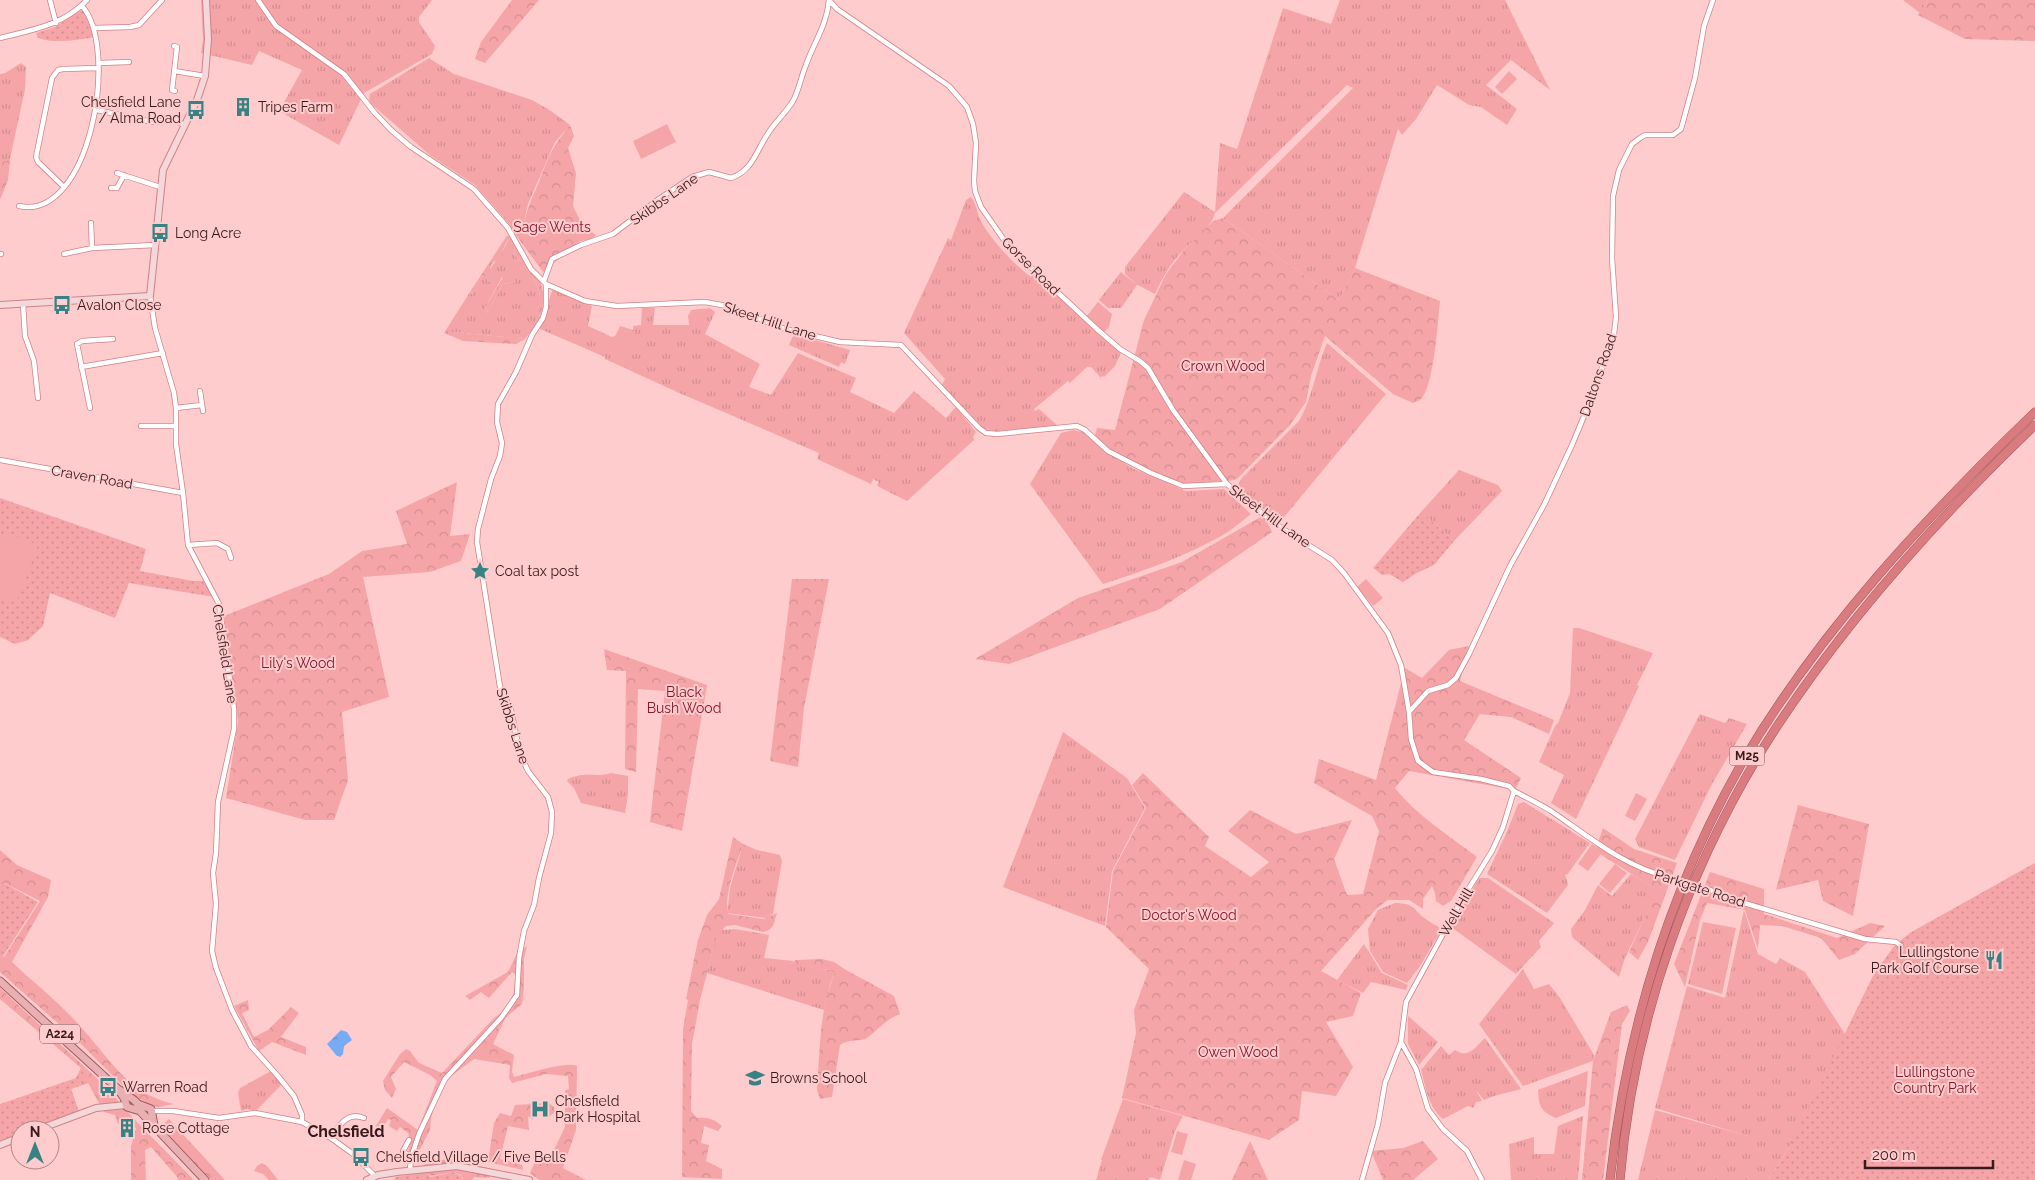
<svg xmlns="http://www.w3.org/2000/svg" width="2035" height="1180" font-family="Raleway,sans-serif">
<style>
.grass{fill:url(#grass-tufts);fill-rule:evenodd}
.forest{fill:url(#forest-crowns)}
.park{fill:url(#park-dots)}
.pitch{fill:#f5a5a8}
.water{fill:url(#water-ripples)}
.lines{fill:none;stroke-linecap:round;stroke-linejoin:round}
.street-casing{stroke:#d08286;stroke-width:6}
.secondary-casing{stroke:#d08286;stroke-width:8}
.primary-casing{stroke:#a1595d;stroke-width:9}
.highway-casing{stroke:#a1595d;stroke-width:9}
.street{stroke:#fff;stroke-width:4.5}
.secondary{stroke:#f4d7d9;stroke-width:6}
.primary{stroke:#e9b0b3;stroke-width:7}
.highway{stroke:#da7b80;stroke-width:8}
.street-bridge-casing{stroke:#d08286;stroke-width:6;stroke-linecap:butt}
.street-bridge{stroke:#fff;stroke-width:4.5}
.labels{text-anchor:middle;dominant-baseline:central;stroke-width:4;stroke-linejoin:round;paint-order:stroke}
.shield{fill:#ffcccd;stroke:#744f51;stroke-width:1}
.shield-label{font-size:12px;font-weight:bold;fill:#381a1c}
.poi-label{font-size:14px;fill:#381a1c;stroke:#ffcccd;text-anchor:start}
.street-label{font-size:14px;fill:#381a1c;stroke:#ffcccd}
.park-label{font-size:14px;fill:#85162b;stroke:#ffcccd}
.quarter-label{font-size:16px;font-weight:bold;fill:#381a1c;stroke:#ffcccd}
</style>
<defs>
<pattern id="grass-tufts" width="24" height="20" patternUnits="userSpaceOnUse" patternTransform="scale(1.25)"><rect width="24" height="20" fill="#f5a5a8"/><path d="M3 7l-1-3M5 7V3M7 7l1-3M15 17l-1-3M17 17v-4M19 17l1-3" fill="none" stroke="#d38d90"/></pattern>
<pattern id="forest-crowns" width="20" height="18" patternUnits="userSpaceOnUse" patternTransform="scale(1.25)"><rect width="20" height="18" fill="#f5a5a8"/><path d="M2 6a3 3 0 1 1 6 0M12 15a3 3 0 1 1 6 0" fill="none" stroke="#d38d90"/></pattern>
<pattern id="park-dots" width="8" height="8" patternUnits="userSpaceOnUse" patternTransform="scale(1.25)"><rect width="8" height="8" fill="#f5a5a8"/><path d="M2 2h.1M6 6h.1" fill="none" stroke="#d38d90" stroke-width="1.8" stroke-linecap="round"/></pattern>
<pattern id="water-ripples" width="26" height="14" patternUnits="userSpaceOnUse" patternTransform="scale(1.25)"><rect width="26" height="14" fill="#77abf4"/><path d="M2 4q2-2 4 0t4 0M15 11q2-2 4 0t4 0" fill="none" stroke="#638ac5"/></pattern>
</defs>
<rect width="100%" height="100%" fill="#ffcccd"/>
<!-- grass -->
<path class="grass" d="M201,0H432L419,17V22L435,46L432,54L364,93L339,145L279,111L302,70L259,51L252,65L201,53L203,40Z
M1340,0H1505L1550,90L1511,60L1486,85L1517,109L1507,125L1481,107L1469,105L1437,85L1416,119L1402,135L1398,129L1355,268L1339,300L1223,218L1353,88L1347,85L1215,213C1211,229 1191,241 1180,254C1169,266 1162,279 1155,294L1136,284L1125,274V267L1184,192L1215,212L1220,143L1237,149L1283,8L1331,24Z
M1903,0H1928L1920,13Z
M429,58L454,74L532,100L551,111L570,125L555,142L528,204L523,226L513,231L510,225L475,185L431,156L369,102L370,94Z
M21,63L26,67L25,89L10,159L2,162L0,170V74L5,73Z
M971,197C977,204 976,211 980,219C987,235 1016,267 1031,277L1033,273L1121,353L1115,366L1104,377L1102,376L1101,378L1091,367H1087L1070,383L1068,381L1034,409L1035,411L1039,409L1058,426L996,431L984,429L942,385L945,379L904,333L948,238L951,240L966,200Z
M508,235L517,248L514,254C525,268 541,282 540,301C539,309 534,315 537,324L525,339L452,332V326L444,333L470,292L472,294L483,275L486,277C492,263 503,253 508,240L506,237ZM502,277L516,282L503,284L487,313L485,308Z
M1121,272L1137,285L1121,308H1108L1099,300Z
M553,290L592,306L588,326L612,337L615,336L620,326L633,330V326L641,325L642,308H655L653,325H689L688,316L691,310L710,308L715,312L705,334L760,364L749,387L771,395L798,353L856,378L850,392L894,413L914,391L946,418L956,407L976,432L973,437L974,440L907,501L877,486L879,482L873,479L871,484L817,459L819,453L677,392L605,359V357L540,329C545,319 550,293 553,290Z
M797,335L850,350L845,364L841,362L839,367L789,345L793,336Z
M1327,343L1386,394L1280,522L1237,488L1241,479L1299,421C1313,397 1316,368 1327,343Z
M1073,430L1083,432L1102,449L1132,468L1186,491L1224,489L1251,514C1242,521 1233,529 1223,535C1186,556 1144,571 1103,584L1030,484L1061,433Z
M1459,470L1498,485L1502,491L1454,541L1421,512Z
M1573,628H1579L1653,653L1637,685L1639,686L1576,819L1551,803L1564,775L1539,762L1555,726L1558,723L1570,693Z
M1700,714L1725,723L1729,718L1747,724L1711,786L1675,860L1639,847L1635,839Z
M1063,732L1127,778L1145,808L1112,871L1105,926L1003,887Z
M611,773L628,776V795L625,813L581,803L574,788L567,781L568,779C586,771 595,778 611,773Z
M1524,802L1590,843L1567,875L1565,874L1568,885L1547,913L1487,874L1506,834L1518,804Z
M743,844L757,850L780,855L782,861L773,914L767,918L727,913L730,888Z
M2035,863L1789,1148L1768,1180H1638L1655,1110L1748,1136L1655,1108L1687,986L1725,998L1744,910L1758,954L1776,964L1780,958L1805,972L1845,1034L1873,976L1895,945L1910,933Z
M1631,874L1658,890L1625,958L1619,977L1572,937L1571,929L1585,910L1598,885L1612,896Z
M1479,878H1488L1554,923L1539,941L1541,947L1516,974L1451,927Z
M1395,903C1412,903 1412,907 1423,917C1429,922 1436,925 1442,929L1420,966L1407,983L1383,972L1370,951L1368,929L1378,910Z
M1703,922L1736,928L1722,994L1688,984Z
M735,929L769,935L764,958L794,961L790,964L829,970L835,973L830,984L824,1010L707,973L717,934L721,930Z
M1364,944L1382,973L1408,985L1406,990L1371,982L1363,993L1337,980Z
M1523,969L1534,989L1549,984L1560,998L1594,1055L1593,1061L1523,1086L1479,1024Z
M1408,1016L1438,1042L1419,1065L1408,1044Z
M1485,1038L1521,1089C1507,1093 1498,1094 1484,1100L1476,1090L1482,1101L1476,1102L1473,1108L1468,1106L1443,1119C1428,1107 1426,1088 1421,1070L1441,1046L1449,1055L1455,1050C1469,1059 1475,1047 1485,1038Z
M271,1071L282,1084L256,1111L247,1109L241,1111L238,1093L240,1088Z
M1588,1071L1585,1106L1556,1118C1540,1111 1539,1106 1538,1090Z
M1123,1099L1183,1116L1175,1131L1160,1180L1150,1177L1149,1180H1096L1102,1160H1101Z
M1583,1116L1578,1180H1511L1509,1144L1534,1137V1154H1554L1558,1126Z"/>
<!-- forest -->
<path class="forest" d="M512,0H539L485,63L475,59L481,42Z
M1928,0H2035V41L1965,39L1918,15Z
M570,125L574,136L568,148L576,173L573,206L580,220V233L590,231L596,235L592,239L580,241L543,272L513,231L523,226C527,210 532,197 539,182C549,156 552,147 570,125Z
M10,159L8,180L0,200V170L2,162Z
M1223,218L1339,300L1355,268L1440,301C1438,320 1434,389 1420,400C1419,401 1414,402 1413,403L1393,394L1325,336L1311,376L1306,402L1290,425L1237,479L1224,482L1185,484L1151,472L1109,450L1095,436L1097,428L1115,430L1144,320L1166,274L1184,250L1213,221Z
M506,237L508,239L502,251L503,257L493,262L490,267L494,274L492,282H487L486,277L483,275L473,294L470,292Z
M517,248C537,277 553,287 537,324C533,315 539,309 540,301C541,282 525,268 514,254Z
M503,277L515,278L516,282L503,284L487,313L485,308Z
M452,325V332L525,339L516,344L463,341L444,333Z
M457,482L450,536L470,534L461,561L430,572L363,577L389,697L342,712L348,780L334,820H305L226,798L238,722L224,616L329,574L362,551L407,544L396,511Z
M1264,515L1272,532L1160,609L1009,664L975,659L1078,598L1182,562Z
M792,579H829L804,708L798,767L770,761Z
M1469,646L1460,681L1554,720L1549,734L1511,717L1480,714L1464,740L1521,778L1515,790L1409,771L1395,788C1416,815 1450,836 1477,857L1451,901L1443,906L1436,901L1435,893L1432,886L1423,899V909L1409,900H1388L1377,908L1321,971L1361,993L1353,1016L1326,1022L1353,1067L1336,1096L1302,1091L1299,1120L1269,1140L1122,1098L1136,1033L1134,1010L1149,969L1106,927L1113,871L1146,808L1132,785L1143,773L1209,837L1205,846L1251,877L1269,862L1228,831L1250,810L1296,834L1352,820L1334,859L1347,895L1363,894L1379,831L1372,816L1314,783L1319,759L1376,780L1405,668L1422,678L1449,650Z
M604,649L707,685L682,831L650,822L665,691L638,689L636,772L625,769L626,671L607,670Z
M1798,805L1869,824L1853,916L1823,901L1818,880L1776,890Z
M1603,828L1634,849L1677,863L1648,942L1638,960L1629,952L1657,890L1595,851Z
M733,837L743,844C736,866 724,892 728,914L764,919L777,913L773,926L769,930L763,932L735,925L726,926L717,935L700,1000L692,1044L691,1111L697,1118C708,1117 714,1119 722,1126L718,1131L704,1126L701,1143L709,1145L706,1161L722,1169V1179L682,1177L683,1029L688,1000L686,999L698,940L707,915L719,899Z
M0,850L17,865L51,880L48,897L12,962C34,983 59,1002 79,1025C110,1058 126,1093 174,1104L159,1107L152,1106L130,1093L79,1042L0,972V954L4,957L40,901L0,881Z
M1710,872L1764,889V914L1837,938L1870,923L1885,926L1855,954L1839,960L1821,938L1782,926L1760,925L1758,949L1745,910L1707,903L1700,920L1685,987L1674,964Z
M527,946L524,958V989L522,1004L506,1017L493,1044L514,1055L512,1071L514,1077C527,1074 566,1061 577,1066L576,1130L563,1168L586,1180H539L530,1173L536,1159L553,1152L565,1127V1090L569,1089L568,1076L546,1074L512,1083L509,1078L510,1065L474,1059L442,1083L431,1118L430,1130L417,1155L408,1154L410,1140L408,1133L400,1127L397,1131L389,1126L391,1120L388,1119L380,1133L374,1129L387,1108L418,1130L437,1081L430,1075L404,1062L391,1077L396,1089L392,1098L385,1090L383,1081L400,1054L406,1049L410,1051L419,1063L442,1073L494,1018L506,1009L514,993L516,975L512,972L489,998L481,992L470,1000L465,996L508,972L517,953Z
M822,959L834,962L846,970L894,996L900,1014C885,1020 879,1029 867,1038C861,1042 851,1038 840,1045L832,1097L820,1099L817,1090C820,1051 819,1009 835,973L829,970L789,965L796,960Z
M0,988L102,1083L137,1122L194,1180H178V1178L151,1147L145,1150L146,1180H131V1146L136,1128L118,1124L115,1115L104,1112L88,1083L71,1089L79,1112L20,1130L76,1078L81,1068L0,999Z
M248,1000L249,1010L242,1013L254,1037L268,1030L291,1007L299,1013L281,1037L306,1047V1055L272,1042L259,1051L234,1006Z
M1627,1005L1630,1011L1622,1024L1603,1180H1582L1593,1061L1611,1012Z
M549,1103L554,1107L555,1112L550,1116L545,1115L544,1110L535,1111L533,1120L528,1116L529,1130L508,1126L500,1159L522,1165L523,1170L488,1162L494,1123L500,1113L511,1116L515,1105Z
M169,1119L225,1180H211L159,1128Z
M1250,1141L1268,1180H1232Z
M1423,1141L1438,1159L1413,1180H1383L1371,1151L1403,1148Z
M446,1159L493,1169L489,1178L474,1177L472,1180H463L461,1175L454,1172L431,1176L423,1165Z
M262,1163L268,1167L278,1180H269L263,1174L254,1171L257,1166Z"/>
<!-- park -->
<path class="park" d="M83,9L88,16L95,37C77,40 56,44 38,38L36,33L55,27Z
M0,498L146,549L140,571L193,581H203L214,597L129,583L115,618L50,593L43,626L28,640L15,644L0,637Z
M1421,512L1454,541L1434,565L1417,573L1403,582L1389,574L1382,575L1373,568Z
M2035,863V1180H1768L1789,1148L1873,976L1895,945L1910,933Z
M0,881L38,902L2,958L0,957Z
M81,1068L88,1083L71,1089L79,1112L34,1130H20V1136L0,1144V1104L76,1078Z
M429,1172L430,1177L454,1172L461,1176L462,1180H394L395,1177Z"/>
<!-- pitch -->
<path class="pitch" d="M1509,71L1517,79L1502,94L1495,87Z
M667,124L676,142L641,159L633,141Z
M1098,302L1112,314L1109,327L1104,332L1086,317Z
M623,327L635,332L625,356L612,350Z
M4,532L38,545L16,603L0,597V543Z
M1366,579L1383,598L1373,606L1357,587Z
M1636,793L1647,799L1635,821L1625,816Z
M1592,844L1603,851L1588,871L1578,864Z
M1615,864L1627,873L1610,893L1599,884Z
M1177,1131L1188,1134L1182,1155L1171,1152Z
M1184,1160L1196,1164L1191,1180H1178Z"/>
<!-- water -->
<path class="water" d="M341,1030L347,1032L352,1040L344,1046L343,1054L340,1057L336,1055L327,1044Z"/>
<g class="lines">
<!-- street casing -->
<g class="street-casing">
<path id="street" d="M50,0L56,23
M258,0L276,26L344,74L374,112L391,130L411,147L474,189L508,228L531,269L546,284L585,301L617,306L705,302L727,306L785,329L840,342L901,345L979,428L986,433L997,434L1077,426L1085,430L1108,451L1151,473L1183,486L1227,484
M829,0L837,9L949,86L967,107L973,124L976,143L974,181L975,191L981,207L1009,247L1098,330L1120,349L1140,361L1148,368L1173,410L1227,484L1275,524L1332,560L1344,573L1388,633L1401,665L1409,712L1411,739L1418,761L1433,772L1481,779L1509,786L1514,791L1503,827L1492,851L1461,901L1406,1002L1401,1042L1385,1083L1378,1124L1362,1180
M95,28L130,27L139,25L162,0
M0,38C32,30 64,25 87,0
M174,46L177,47L172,90L175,91
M99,63L129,62
M174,71L205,76
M97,110L152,122L175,120L184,125
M117,173L160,187
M64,187L38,162L36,157L52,78L58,70L63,69L98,68
M111,188H117L124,175
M19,206C90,222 120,48 82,6
M91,223L92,248
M0,254H1
M64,254L92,248L156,245
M544,281L552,259L581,245L613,234L659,199L692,177L709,172L731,178C752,171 756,152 767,135C774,123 785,114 793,101C799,90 801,77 806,65C814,42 827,25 829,0
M150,296L155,328L174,393L176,408V444L183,493L188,545L219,604L234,709V729L218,802L216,853L213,873L216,904L212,951L216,968L232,1010L251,1046L277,1075L294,1096L302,1115V1122
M23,304L25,336L34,361L38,398
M81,367L163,353
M200,391L203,411
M90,408L77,344L82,341L113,339
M176,408L202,405
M141,426H176
M0,460L183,493
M188,545L217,543L228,549L231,558
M1409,712L1428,691L1448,685L1456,678L1469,654L1510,566L1544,505L1572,445L1594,392L1614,334L1616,317L1612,258L1613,196L1619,170L1632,144L1640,138L1645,135H1673L1681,129L1695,78L1704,26L1713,0
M1514,791C1527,798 1540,804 1551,811C1588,836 1625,867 1668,877
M1710,890L1744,903L1865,939L1896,942L1901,946
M1401,1042L1416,1069L1428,1109L1443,1129L1467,1151L1482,1180
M152,1111H173L219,1118L255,1113L302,1122L331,1138L353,1154L375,1176
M331,1138C339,1126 347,1111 364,1118
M409,1140L403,1151L411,1158
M410,1170L411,1158L419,1134L445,1079L501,1018L517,995L519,958L524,931L534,905L539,878L551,833L552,812L548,797L528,771L520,754L511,710L500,687L477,542L478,529L491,479L500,456L502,443L497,422L498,404L516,372L532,335L543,318L546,307V284"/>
</g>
<!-- secondary casing -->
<g class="secondary-casing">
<path id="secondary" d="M0,305L150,296L163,170L197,100L205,76L208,39L206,0
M37,1130L96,1108L126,1105
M0,1145L20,1137
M367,1180L378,1175L397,1172L457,1166L529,1180"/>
</g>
<!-- primary casing -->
<g class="primary-casing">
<path id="primary" d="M0,981L118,1089L124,1098L127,1107L140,1111L205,1180
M120,1090L134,1100L138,1104L151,1109L154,1125"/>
</g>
<!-- highway casing -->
<g class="highway-casing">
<path id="highway" d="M1610,1180C1626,1032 1669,890 1743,761C1820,630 1926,517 2035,412
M1620,1180C1633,1022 1688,864 1774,731C1847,619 1938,518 2035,425"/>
</g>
<!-- street -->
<use href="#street" class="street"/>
<!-- secondary -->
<use href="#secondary" class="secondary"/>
<!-- primary -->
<use href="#primary" class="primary"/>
<!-- highway -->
<use href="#highway" class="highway"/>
<!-- street-bridge casing -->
<g class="street-bridge-casing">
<path id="street-bridge" d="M1668,877L1710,890"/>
</g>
<!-- street-bridge -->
<use href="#street-bridge" class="street-bridge"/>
</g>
<!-- icons -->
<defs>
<g id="building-bare" transform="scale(1.5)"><path d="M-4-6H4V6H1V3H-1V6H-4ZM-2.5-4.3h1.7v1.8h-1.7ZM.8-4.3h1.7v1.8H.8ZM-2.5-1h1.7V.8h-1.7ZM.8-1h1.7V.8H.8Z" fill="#398283" stroke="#ffcccd" stroke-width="2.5" paint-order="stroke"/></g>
<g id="bus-bare" transform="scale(1.5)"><path d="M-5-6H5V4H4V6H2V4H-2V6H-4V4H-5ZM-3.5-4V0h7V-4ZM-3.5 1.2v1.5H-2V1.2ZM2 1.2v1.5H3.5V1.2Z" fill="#398283" stroke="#ffcccd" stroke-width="2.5" paint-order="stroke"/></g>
<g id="sight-bare" transform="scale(1.5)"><path d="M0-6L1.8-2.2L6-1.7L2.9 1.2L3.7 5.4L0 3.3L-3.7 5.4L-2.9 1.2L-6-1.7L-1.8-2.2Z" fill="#398283" stroke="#ffcccd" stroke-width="2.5" paint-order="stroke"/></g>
<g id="restaurant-bare" transform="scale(1.5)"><path d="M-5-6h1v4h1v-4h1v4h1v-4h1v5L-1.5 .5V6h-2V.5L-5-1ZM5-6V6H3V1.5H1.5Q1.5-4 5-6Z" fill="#398283" stroke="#ffcccd" stroke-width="2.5" paint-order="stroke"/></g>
<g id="school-bare" transform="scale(1.5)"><path d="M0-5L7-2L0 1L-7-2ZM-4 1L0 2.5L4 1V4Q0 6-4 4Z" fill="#398283" stroke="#ffcccd" stroke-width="2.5" paint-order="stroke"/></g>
<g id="hospital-bare" transform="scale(1.5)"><path d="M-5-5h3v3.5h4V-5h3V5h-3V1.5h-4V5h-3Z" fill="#398283" stroke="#ffcccd" stroke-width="2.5" paint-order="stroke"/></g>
</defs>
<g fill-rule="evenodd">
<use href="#building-bare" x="243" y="107"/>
<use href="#bus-bare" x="196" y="110"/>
<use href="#bus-bare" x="160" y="233"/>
<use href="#bus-bare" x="62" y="305"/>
<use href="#sight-bare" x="480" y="571"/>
<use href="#restaurant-bare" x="1994" y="960"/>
<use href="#school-bare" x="755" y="1078"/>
<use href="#bus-bare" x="108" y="1087"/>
<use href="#hospital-bare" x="540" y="1109"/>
<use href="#building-bare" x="127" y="1128"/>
<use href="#bus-bare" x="361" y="1157"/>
</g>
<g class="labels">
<!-- shield labels -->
<g class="shield">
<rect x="1729.5" y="746.5" width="35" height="19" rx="4"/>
<rect x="40" y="1024.5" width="40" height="19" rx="4"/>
</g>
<g class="shield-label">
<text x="1747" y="756">M25</text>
<text x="60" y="1034">A224</text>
</g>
<!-- poi labels -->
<g class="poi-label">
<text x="181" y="102" text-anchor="end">Chelsfield Lane<tspan x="181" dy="16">/ Alma Road</tspan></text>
<text x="258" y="107">Tripes Farm</text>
<text x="175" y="233">Long Acre</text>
<text x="77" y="305">Avalon Close</text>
<text x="495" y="571">Coal tax post</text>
<text x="1979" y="952" text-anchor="end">Lullingstone<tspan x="1979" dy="16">Park Golf Course</tspan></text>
<text x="770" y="1078">Browns School</text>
<text x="123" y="1087">Warren Road</text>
<text x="555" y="1101">Chelsfield<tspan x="555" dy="16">Park Hospital</tspan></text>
<text x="142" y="1128">Rose Cottage</text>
<text x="376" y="1157">Chelsfield Village / Five Bells</text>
</g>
<!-- street labels -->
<g class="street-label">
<text transform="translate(664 199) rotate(-35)">Skibbs Lane</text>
<text transform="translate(1031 266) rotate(45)">Gorse Road</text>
<text transform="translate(770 321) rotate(18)">Skeet Hill Lane</text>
<text transform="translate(1598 375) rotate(-71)">Daltons Road</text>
<text transform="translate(92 477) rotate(10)">Craven Road</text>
<text transform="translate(1270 516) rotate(36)">Skeet Hill Lane</text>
<text transform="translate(225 654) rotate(81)">Chelsfield Lane</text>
<text transform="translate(513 726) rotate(72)">Skibbs Lane</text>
<text transform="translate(1700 888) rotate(18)">Parkgate Road</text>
<text transform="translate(1456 912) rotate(-60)">Well Hill</text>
</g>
<!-- park labels -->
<g class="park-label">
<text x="552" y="227">Sage Wents</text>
<text x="1223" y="366">Crown Wood</text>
<text x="298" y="663">Lily's Wood</text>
<text x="684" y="692">Black<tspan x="684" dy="16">Bush Wood</tspan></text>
<text x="1189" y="915">Doctor's Wood</text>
<text x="1238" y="1052">Owen Wood</text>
<text x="1935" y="1072">Lullingstone<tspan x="1935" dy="16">Country Park</tspan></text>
</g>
<!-- quarter labels -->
<g class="quarter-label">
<text x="346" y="1131">Chelsfield</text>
</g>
</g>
<!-- north arrow -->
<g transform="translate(35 1145)"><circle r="24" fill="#ffcccd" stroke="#af8586"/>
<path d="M0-4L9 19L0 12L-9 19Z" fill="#398283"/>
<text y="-8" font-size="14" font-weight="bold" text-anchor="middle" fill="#381a1c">N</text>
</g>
<!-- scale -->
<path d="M1865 1160v8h128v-8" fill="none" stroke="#381a1c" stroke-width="2.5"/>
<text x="1872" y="1160" font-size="15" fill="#381a1c" stroke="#ffcccd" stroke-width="4" paint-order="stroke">200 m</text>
</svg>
